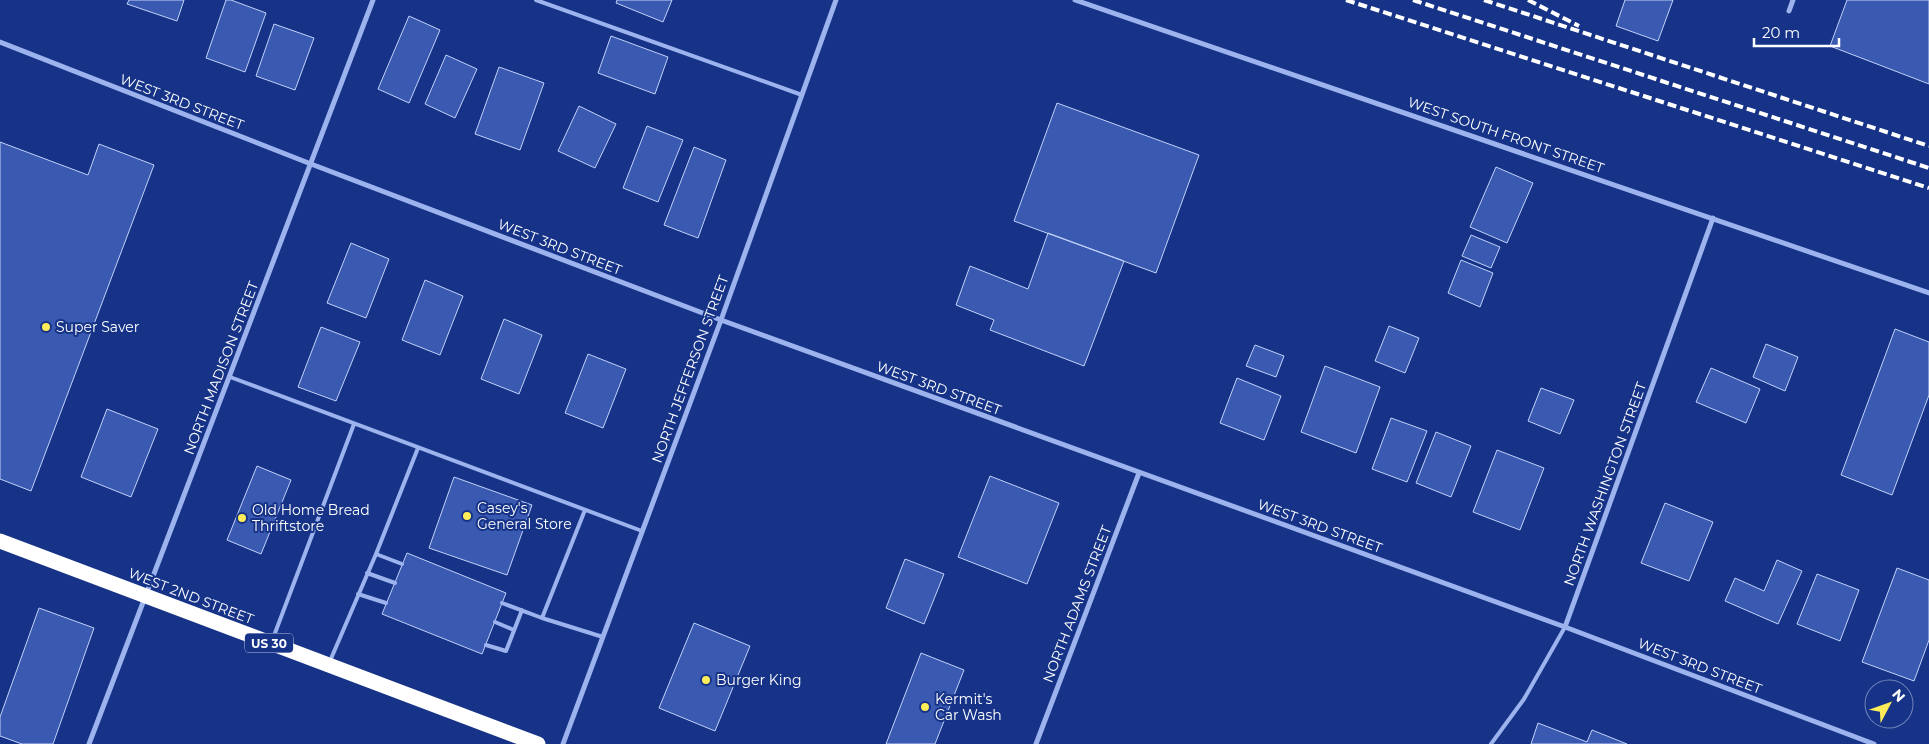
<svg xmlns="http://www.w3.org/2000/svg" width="1929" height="744" font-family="Montserrat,sans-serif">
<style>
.building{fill:#3a59b0;stroke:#c2d2fa}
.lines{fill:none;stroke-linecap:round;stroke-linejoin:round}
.lane{stroke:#9cb3ee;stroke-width:4}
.street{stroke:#9cb3ee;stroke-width:5}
.highway{stroke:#fff;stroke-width:15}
.rail{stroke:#fff;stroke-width:4;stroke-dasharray:9 4;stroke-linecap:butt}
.poi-dot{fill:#ffec59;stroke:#163388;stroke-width:2}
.labels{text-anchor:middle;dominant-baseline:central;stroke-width:4;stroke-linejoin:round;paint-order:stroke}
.shield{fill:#163388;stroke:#b9c2db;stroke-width:1}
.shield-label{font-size:12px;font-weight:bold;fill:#fff}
.street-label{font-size:14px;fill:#fff;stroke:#163388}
.poi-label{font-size:14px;fill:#fff;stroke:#163388;text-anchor:start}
</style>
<rect width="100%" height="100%" fill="#163388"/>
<!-- building -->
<path class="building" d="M129,0H184L177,21L127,4Z
M226,0H231L266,13L245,72L206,58Z
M617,0H672L663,22L616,3Z
M1625,0H1673L1658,41L1616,26Z
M1847,0H1929V84L1830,46Z
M409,16L440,30L409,103L378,89Z
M274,24L314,38L295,90L256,76Z
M611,36L668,57L655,94L598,73Z
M446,55L477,69L455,118L425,104Z
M499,67L544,83L520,150L475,134Z
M1057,103L1199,155L1156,273L1014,221Z
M579,106L616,124L595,168L558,151Z
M647,126L683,140L658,202L623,188Z
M0,142L88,175L99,144L154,165L31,491L0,479Z
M694,147L726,160L698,238L664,225Z
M1496,167L1533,183L1507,243L1470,227Z
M1048,233L1124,261L1084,366L990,330L994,320L956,305L970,266L1028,289Z
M1471,235L1500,247L1491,268L1462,256Z
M351,243L389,259L366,318L327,303Z
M1461,260L1493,273L1480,307L1448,293Z
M425,280L463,296L440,355L402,340Z
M504,319L542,335L519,394L481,379Z
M1389,326L1419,338L1405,373L1375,361Z
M321,327L360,342L336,401L298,387Z
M1895,329L1929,342V395L1892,495L1841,475Z
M1766,344L1798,357L1785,391L1753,377Z
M1255,345L1284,356L1276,377L1246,366Z
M588,354L626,369L603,428L565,413Z
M1325,366L1380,387L1356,453L1301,432Z
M1711,368L1760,389L1746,423L1696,402Z
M1237,378L1281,396L1264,440L1220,423Z
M1541,388L1574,400L1560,434L1528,421Z
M107,409L158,429L131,497L81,477Z
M1391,418L1427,431L1407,482L1372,469Z
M1436,432L1471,446L1451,497L1416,483Z
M1497,450L1544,468L1520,530L1473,512Z
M257,466L291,480L261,554L227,540Z
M990,476L1059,503L1027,584L958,557Z
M454,477L532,505L507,575L429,548Z
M1665,503L1713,522L1689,581L1641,563Z
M407,553L506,593L482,654L382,614Z
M905,559L944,574L924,624L886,608Z
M1777,560L1802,571L1778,624L1725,601L1735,578L1764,591Z
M1897,568L1929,580V640L1914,681L1862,662Z
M1817,574L1859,590L1840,641L1797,624Z
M39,608L94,628L53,744H22L0,736V717Z
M694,623L750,646L715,731L659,708Z
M921,653L964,670L935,744H886Z
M1538,723L1587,742L1592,730L1627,744H1531Z"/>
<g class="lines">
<!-- lane -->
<path class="lane" d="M536,0L802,95
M230,377L642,531
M376,554L402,564
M367,573L395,583
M358,594L386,603
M502,603L542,618L603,637
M542,618L585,510
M495,622L514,630
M272,641L354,424
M486,645L506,651L522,610
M330,661L376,554L418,448
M1491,744L1524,699L1565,627"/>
<!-- street -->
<path class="street" d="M1075,0L1929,293
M1789,11L1793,0
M0,42L311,164L721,320L1565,627L1874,744
M1565,627L1713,218
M89,744L373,0
M563,744L721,320L836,0
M1036,744L1139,473"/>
<!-- highway -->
<path class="highway" d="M0,541L538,744"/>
<!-- rail -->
<path class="rail" d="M1346,0L1929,188
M1413,0L1929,168
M1484,0L1929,146
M1528,0L1579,26"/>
</g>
<!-- markers -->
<g class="poi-dot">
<circle cx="46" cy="327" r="5"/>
<circle cx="467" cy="516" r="5"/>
<circle cx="242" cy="518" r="5"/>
<circle cx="706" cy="680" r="5"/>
<circle cx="925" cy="707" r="5"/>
</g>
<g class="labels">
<!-- shield labels -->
<rect class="shield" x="245" y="633.5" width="48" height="19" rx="4"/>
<g class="shield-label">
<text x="269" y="643">US 30</text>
</g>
<!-- street labels -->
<g class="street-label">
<text transform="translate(182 102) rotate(21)">WEST 3RD STREET</text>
<text transform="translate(1506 135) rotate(19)">WEST SOUTH FRONT STREET</text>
<text transform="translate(560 247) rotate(21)">WEST 3RD STREET</text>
<text transform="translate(221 368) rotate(-69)">NORTH MADISON STREET</text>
<text transform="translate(690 369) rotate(-70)">NORTH JEFFERSON STREET</text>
<text transform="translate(939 388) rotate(20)">WEST 3RD STREET</text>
<text transform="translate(1605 484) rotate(-70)">NORTH WASHINGTON STREET</text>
<text transform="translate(1320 526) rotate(20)">WEST 3RD STREET</text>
<text transform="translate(191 596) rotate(21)">WEST 2ND STREET</text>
<text transform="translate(1077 604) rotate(-69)">NORTH ADAMS STREET</text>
<text transform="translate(1700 666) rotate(21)">WEST 3RD STREET</text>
</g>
<!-- poi labels -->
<g class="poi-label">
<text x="56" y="327">Super Saver</text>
<text x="477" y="508">Casey's<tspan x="477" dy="16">General Store</tspan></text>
<text x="252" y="510">Old Home Bread<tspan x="252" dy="16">Thriftstore</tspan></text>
<text x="716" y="680">Burger King</text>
<text x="935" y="699">Kermit's<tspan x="935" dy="16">Car Wash</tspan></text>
</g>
</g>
<!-- north arrow -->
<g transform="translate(1889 704) rotate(49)"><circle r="24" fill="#163388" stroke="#7385b8"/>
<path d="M0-4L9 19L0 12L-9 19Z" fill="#ffec59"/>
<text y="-8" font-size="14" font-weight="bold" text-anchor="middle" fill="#ffffff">N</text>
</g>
<!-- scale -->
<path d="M1754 38v8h85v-8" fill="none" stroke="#ffffff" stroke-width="2.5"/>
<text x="1762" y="38" font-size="15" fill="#ffffff" stroke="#163388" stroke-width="4" paint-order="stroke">20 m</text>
</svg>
